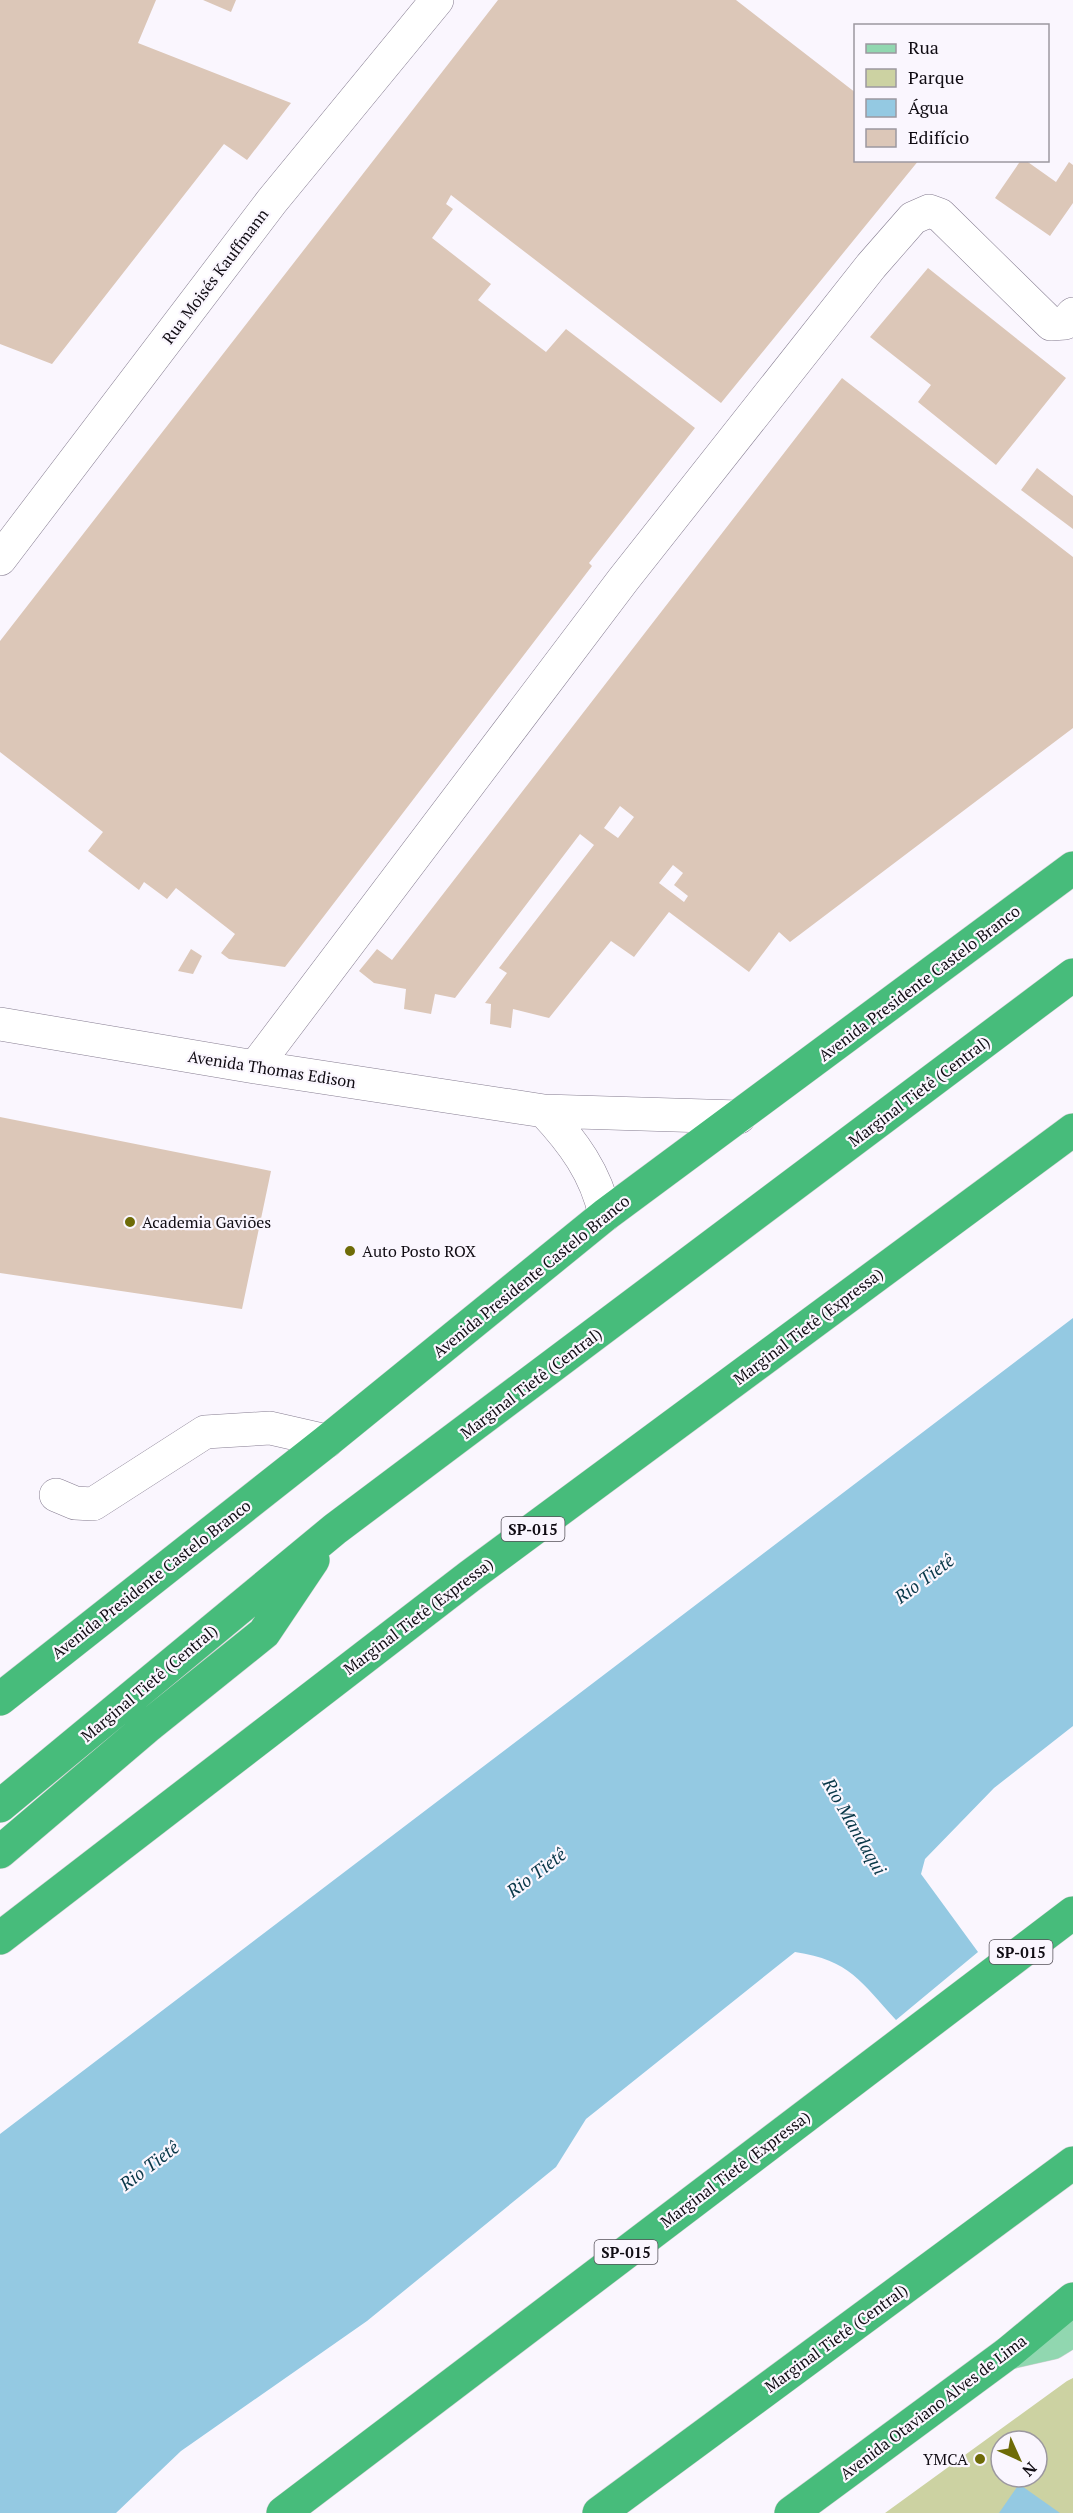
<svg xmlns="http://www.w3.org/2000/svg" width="1073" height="2513" font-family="'PT Serif',serif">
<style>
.green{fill:#ccd2a2;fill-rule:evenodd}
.water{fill:#94c9e2}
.building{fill:#dcc7b8;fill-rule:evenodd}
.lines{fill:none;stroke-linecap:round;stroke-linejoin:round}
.minor-casing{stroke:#867d91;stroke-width:34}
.major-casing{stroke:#d4d3d5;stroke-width:34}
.highway-casing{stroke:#d4d3d5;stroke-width:34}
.minor{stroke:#fff;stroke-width:33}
.major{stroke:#91d7b0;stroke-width:33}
.highway{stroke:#47bc7b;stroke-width:33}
.poi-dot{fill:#6e6b07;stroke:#faf6fe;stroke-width:2}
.labels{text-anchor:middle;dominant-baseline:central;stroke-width:4.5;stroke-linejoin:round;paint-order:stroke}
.shield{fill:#faf6fe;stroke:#56525a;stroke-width:1.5}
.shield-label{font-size:15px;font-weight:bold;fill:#100c13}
.street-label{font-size:16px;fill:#100c13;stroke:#faf6fe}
.poi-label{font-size:16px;fill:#100c13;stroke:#faf6fe;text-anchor:start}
.water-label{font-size:18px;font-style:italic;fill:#083748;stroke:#faf6fe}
</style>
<rect width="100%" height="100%" fill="#faf6fe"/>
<!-- green -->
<path class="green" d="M1073,2378V2513H885L1067,2381ZM1001,2441H1037V2477H1001Z"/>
<!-- water -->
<path class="water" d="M1073,1318V1726L994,1788L925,1859L921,1874L978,1952L896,2020C861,1982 850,1960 795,1952L586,2119L556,2167L367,2321L181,2451L116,2513H0V2134Z
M1019,2484L1060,2513H999Z"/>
<!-- building -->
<path class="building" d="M0,0H156L138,43L291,103L247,160L224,144L52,364L0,344Z
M203,0H236L231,12Z
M498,0H736L856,93V160H919L721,403L451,195L446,204L453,209L432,238L491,284L478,300L546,352L566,329L695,428L589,563L592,566L285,967L229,959L221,953L235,934L176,888L167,899L144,882L139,890L88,851L103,832L0,752V641Z
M1021,160H1025L1056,182L1069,162L1073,165V203L1050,236L995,198Z
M928,268L1066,378L996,465L918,402L931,385L870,337Z
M842,378L1073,557V728L790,942L779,932L749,972L669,912L634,957L611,941L549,1018L513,1009L511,1028L490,1024L491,1004L485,1003L507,973L499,968L594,845L580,834L455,998L435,994L431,1014L404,1009L406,989L374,983L359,971L377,949L392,960ZM620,806L634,817L618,838L604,828ZM673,865L683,873L674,885L688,896L684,902L659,883Z
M1037,468L1073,496V529L1021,490Z
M191,949L202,956L193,974L178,971Z
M0,1117L271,1171L242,1309L0,1273Z"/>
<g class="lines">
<!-- minor casing -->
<g class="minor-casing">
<path id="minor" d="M0,559L272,201L437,0
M0,1024L255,1067L544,1111L739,1117
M255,1067L623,580L871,266L913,218L929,211L940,215L1051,324L1065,323L1073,314
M544,1111C573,1142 596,1173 605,1215
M56,1495L75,1503L93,1504L205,1432L270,1428L327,1441"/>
</g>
<!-- major casing -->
<g class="major-casing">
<path id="major" d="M1008,2353L1052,2343L1073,2330"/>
</g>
<!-- highway casing -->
<g class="highway-casing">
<path id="highway" d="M0,1699L327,1441L605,1215L1073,868
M0,1806L335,1529L1073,975
M0,1852L147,1727L264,1633L313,1560
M0,1938L470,1576L1073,1130
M283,2513L1073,1913
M599,2513L1073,2163
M791,2513L1008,2353L1073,2299"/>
</g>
<!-- minor -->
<use href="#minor" class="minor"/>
<!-- major -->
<use href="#major" class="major"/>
<!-- highway -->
<use href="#highway" class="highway"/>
</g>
<!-- markers -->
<g class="poi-dot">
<circle cx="130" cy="1222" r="6"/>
<circle cx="350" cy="1251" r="6"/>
<circle cx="980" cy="2459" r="6"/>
</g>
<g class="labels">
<!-- shield labels -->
<g class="shield">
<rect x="501.5" y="1517" width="63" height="24" rx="4.5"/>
<rect x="989.5" y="1940" width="63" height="24" rx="4.5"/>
<rect x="594.5" y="2240" width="63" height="24" rx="4.5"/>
</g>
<g class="shield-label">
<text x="533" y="1529">SP-015</text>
<text x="1021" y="1952">SP-015</text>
<text x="626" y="2252">SP-015</text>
</g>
<!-- street labels -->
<g class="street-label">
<text transform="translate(215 276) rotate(-53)">Rua Moisés Kauffmann</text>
<text transform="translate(919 983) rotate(-37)">Avenida Presidente Castelo Branco</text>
<text transform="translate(272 1069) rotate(9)">Avenida Thomas Edison</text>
<text transform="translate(919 1091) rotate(-37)">Marginal Tietê (Central)</text>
<text transform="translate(531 1276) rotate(-39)">Avenida Presidente Castelo Branco</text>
<text transform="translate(808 1326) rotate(-37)">Marginal Tietê (Expressa)</text>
<text transform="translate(531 1383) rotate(-37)">Marginal Tietê (Central)</text>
<text transform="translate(151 1579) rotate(-38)">Avenida Presidente Castelo Branco</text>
<text transform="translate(418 1616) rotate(-37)">Marginal Tietê (Expressa)</text>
<text transform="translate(149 1683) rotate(-40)">Marginal Tietê (Central)</text>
<text transform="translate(735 2169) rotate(-37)">Marginal Tietê (Expressa)</text>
<text transform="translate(836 2338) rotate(-36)">Marginal Tietê (Central)</text>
<text transform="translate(933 2407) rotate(-37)">Avenida Otaviano Alves de Lima</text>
</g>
<!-- poi labels -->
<g class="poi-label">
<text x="142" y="1222">Academia Gaviões</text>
<text x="362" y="1251">Auto Posto ROX</text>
<text x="968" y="2459" text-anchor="end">YMCA</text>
</g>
<!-- water labels -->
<g class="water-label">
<text transform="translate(924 1578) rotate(-37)">Rio Tietê</text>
<text transform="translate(855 1826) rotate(60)">Rio Mandaqui</text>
<text transform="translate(536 1872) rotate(-37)">Rio Tietê</text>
<text transform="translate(149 2165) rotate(-37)">Rio Tietê</text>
</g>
</g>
<!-- legend -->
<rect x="854" y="24" width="195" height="138" fill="#faf6fe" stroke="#9c98a0" stroke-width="1.5"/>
<rect x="866" y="44" width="30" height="9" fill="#91d7b0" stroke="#9c98a0" stroke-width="1.5"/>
<text x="908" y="54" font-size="18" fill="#100c13">Rua</text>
<rect x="866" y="69" width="30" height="18" fill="#ccd2a2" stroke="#9c98a0" stroke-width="1.5"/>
<text x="908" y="84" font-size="18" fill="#100c13">Parque</text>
<rect x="866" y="99" width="30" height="18" fill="#94c9e2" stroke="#9c98a0" stroke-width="1.5"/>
<text x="908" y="114" font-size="18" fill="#100c13">Água</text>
<rect x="866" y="129" width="30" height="18" fill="#dcc7b8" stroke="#9c98a0" stroke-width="1.5"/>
<text x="908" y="144" font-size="18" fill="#100c13">Edifício</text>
<!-- north arrow -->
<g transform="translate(1019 2459) rotate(135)"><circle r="28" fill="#faf6fe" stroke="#9c98a0" stroke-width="1.5"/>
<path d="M0-4.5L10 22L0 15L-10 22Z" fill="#6e6b07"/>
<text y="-9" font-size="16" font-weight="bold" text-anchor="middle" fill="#100c13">N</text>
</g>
</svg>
